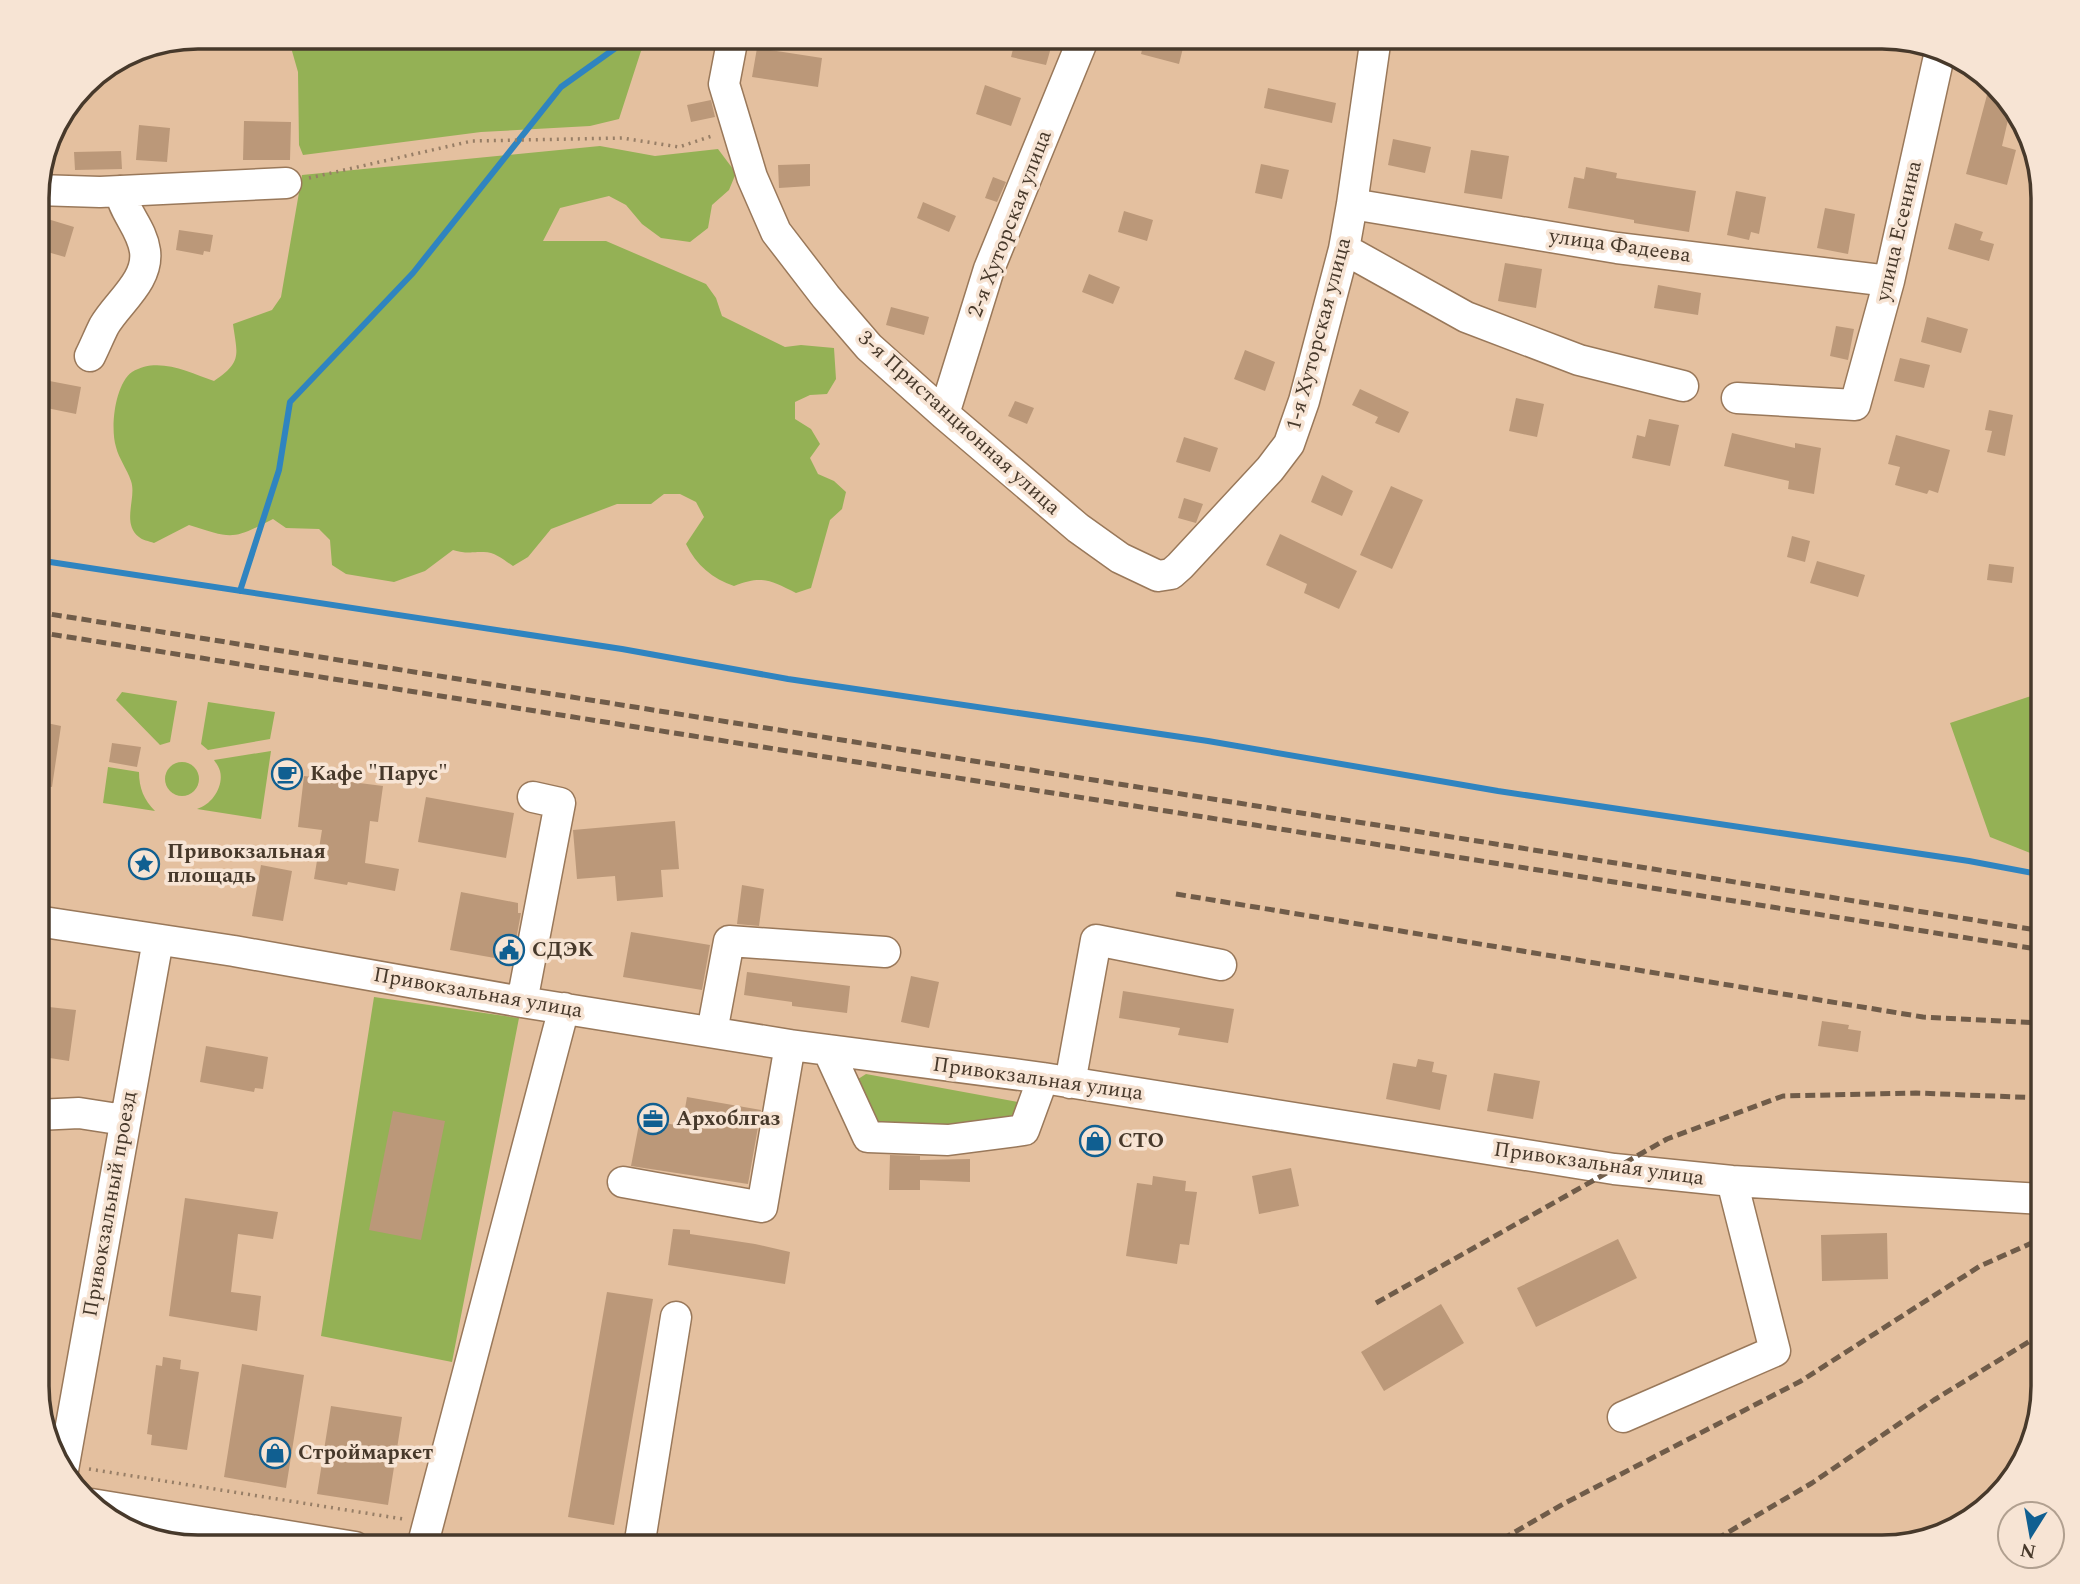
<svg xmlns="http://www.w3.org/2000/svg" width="2080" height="1584" font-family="Spectral,serif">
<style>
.green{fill:#94b155}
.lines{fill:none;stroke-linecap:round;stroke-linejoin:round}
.stream{stroke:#2f84c0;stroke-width:6}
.building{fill:#bb9879}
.minor-casing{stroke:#99785a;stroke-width:33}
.path{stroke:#977e66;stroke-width:3.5;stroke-dasharray:2 5;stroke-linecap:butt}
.minor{stroke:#fff;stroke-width:30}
.rail{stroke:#705c49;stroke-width:5;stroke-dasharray:10 5;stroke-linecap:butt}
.labels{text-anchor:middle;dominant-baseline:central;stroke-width:7;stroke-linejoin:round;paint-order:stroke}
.street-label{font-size:21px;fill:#47392b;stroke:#f7e4d4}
.poi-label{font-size:21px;font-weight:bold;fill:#47392b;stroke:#f7e4d4;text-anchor:start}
.rim{fill:none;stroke:#47392b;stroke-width:3.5}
</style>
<rect width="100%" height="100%" fill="#e4c09f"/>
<!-- green -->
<path class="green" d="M291,37H654L641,51L619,119L590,126L481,132L303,155L299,145L298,72L292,51Z
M600,146L655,156L718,149L736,173L729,190L712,205L708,228L690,242L661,238L642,224L626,205L609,196L560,208L543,241H606L706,284L716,298L722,316L785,347L801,345L834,348L836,379L827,394L810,395L795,402V419L811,429L820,444L810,458L818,474L834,481L846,492L842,509L830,520L811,588L796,593C770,580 762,575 734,586C713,579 696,565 686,544L704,517L696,502L680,494H664L651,504H617L551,529L528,557L513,566C504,560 494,551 482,552C468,552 468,554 453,550L425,571L394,582L346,574L332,565L330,540L319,529L286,528L273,519C232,540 233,539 189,525L154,543C149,541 142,540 139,537C121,523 137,498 131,481C127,469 119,459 116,447C110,428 115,384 132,372C158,356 188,372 214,381C243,362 237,354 233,324L272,310L281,297L302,175Z
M122,692L177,701L170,742L160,745L116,700Z
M2043,692V858L1990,837L1950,723Z
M208,702L275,712L270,739L208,750L201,744Z
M271,751L261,819L197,809C212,805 224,786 220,771C219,767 216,763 214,760Z
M165 779a17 17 0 1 1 34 0a17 17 0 1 1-34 0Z
M108,767L139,772C139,788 144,800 155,811L103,803Z
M374,997L519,1018L452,1362L321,1336Z
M866,1074L1023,1103L1007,1127L873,1123L855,1081Z"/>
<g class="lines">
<!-- stream -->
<path class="stream" d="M37,560L622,649L788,679L1208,741L1498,791L1969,861L2043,875
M240,591L279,470L290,402L413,273L561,87L631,37"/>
</g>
<!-- building -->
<path class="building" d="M1016,37L1052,44L1046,65L1011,57Z
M1145,38L1183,48L1179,64L1141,54Z
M757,48L822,58L818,87L752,77Z
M985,85L1021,98L1011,126L976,114Z
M1268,88L1336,103L1332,123L1264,108Z
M1987,95L2004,99L2011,107L2002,146L2016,150L2007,185L1966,174Z
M711,100L715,117L691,122L687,105Z
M244,121L291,122L290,160H243Z
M139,125L170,128L167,162L136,160Z
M1393,139L1431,147L1425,173L1388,165Z
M1471,150L1509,156L1502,199L1464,193Z
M121,151L122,169L75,170L74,152Z
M810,164V186L779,188L778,165Z
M1261,164L1289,170L1282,199L1255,193Z
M1586,167L1617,173L1616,178L1696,191L1689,232L1634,223V220L1568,208L1574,177L1584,179Z
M993,177L1006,182L997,202L985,198Z
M1736,191L1766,197L1759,234L1751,232L1749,240L1727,235Z
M923,202L956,216L949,232L917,218Z
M1825,208L1855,214L1848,254L1817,248Z
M1124,211L1153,220L1147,241L1118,232Z
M41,217L74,227L65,257L37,249V230Z
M1955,223L1983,232L1980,240L1994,244L1989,261L1948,249Z
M179,230L213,235L210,252L204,251L203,255L176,250Z
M1505,263L1542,269L1536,308L1498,301Z
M1089,274L1120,287L1113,304L1082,292Z
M1658,285L1701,293L1698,315L1654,308Z
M891,307L929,317L924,335L886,325Z
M1927,317L1968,329L1961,353L1921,342Z
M1836,326L1854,329L1848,360L1830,356Z
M1245,350L1275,362L1265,391L1234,379Z
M1900,358L1930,365L1924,388L1894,381Z
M39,379L81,387L76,414L37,406Z
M1360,389L1409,412L1399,433L1375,423L1378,417L1352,405Z
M1516,398L1544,404L1537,437L1509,431Z
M1015,401L1034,408L1027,424L1008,416Z
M1989,410L2013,415L2005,456L1987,452L1992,431L1985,430Z
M1649,419L1679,425L1670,466L1632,458L1637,435L1645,437Z
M1732,433L1795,448V443L1821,448L1814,494L1788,489L1789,481L1724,466Z
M1896,435L1950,450L1938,493L1929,490L1927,494L1895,485L1900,467L1888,464Z
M1184,437L1218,448L1210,472L1176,462Z
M1322,475L1353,491L1342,516L1311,502Z
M1391,486L1423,500L1392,569L1360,555Z
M1184,498L1203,504L1196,523L1178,518Z
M1280,534L1357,571L1339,609L1304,593L1307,584L1266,565Z
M1792,536L1810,541L1805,562L1787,557Z
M1817,561L1865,575L1858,597L1810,583Z
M1989,564L2014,567L2012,583L1987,580Z
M37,721L61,726L52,787L37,785Z
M112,743L141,747L137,767L109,762Z
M278,762L299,765L296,786L275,783Z
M304,776L383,786L378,822L370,821L365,863L399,869L395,891L348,882L347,885L314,879L322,830L298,827Z
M426,797L514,813L506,858L418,842Z
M675,821L679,869L661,870L663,897L617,901L615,876L577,879L573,830Z
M261,865L292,871L283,921L252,916Z
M742,885L764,889L759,926L737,924Z
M461,892L518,903V913H521L512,961L450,950Z
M631,932L710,945L702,990L623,977Z
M747,972L850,986L847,1013L792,1006V1002L744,995Z
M911,976L939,982L929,1028L901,1022Z
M1123,991L1234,1009L1228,1043L1178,1035L1180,1028L1119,1018Z
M49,1007L76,1010L69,1061L37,1056V1021L47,1022Z
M1822,1021L1849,1025L1848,1029L1861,1031L1858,1052L1818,1046Z
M206,1046L268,1057L263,1089L255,1088L254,1092L200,1082Z
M1418,1059L1434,1062L1432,1072L1447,1075L1440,1110L1386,1099L1393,1063L1416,1067Z
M1494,1073L1540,1081L1533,1119L1487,1111Z
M687,1097L761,1110L748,1184L631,1166L640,1119L682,1126Z
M393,1111L445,1121L421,1240L369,1230Z
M890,1155L920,1156V1160L970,1159V1182L920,1180V1190H889Z
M1291,1168L1299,1206L1259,1214L1252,1176Z
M1153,1176L1186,1181L1185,1191L1197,1192L1189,1245L1180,1244L1177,1264L1126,1256L1137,1183L1152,1185Z
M185,1198L278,1212L273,1239L238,1234L231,1292L261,1296L257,1331L169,1316Z
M673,1229L690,1230V1234L755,1244L790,1252L785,1284L668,1265Z
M1887,1233L1888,1279L1822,1281L1821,1235Z
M1618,1239L1637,1278L1536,1327L1517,1288Z
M607,1292L653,1299L614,1525L568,1517Z
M1441,1304L1464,1343L1384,1391L1361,1352Z
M163,1357L181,1360L180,1369L199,1372L187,1450L151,1445L152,1435L147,1434L156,1365L162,1366Z
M242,1364L304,1375L286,1488L224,1477Z
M331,1406L402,1417L388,1505L317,1494Z"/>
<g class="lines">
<!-- minor casing -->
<g class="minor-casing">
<path id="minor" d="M733,37L724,84L752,177L776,232L826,297L869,347L944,414L1078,528L1120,558L1158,576L1171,574L1180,566L1270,469L1289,444L1304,401L1344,249L1352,204L1376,37
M37,190L100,192L286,183
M1352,204L1617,248L1889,281
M1344,249L1466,317L1579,360L1683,386
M90,356C95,346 99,336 104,326C117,303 149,281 145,251C142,228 124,213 120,191
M1737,398L1855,405L1889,281L1939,56
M944,414L989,269L1084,37
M37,921L234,951L522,1002L790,1045L1043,1078L1614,1169L1732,1181L2043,1199
M522,1002L560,803L533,797
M712,1032L729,941L885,952
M828,1050L868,1137L948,1140L1024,1130L1043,1078
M1070,1083L1096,940L1221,965
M37,1115L79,1113L124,1120
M623,1182L762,1207L790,1045
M1623,1417L1775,1351L1732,1181
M63,1470L158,940
M91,1504L355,1547
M422,1547L564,1008
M639,1547L676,1317"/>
</g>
<!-- path -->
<path class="path" d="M309,178L472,141L622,138L679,147L715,135
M89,1469L403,1519"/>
<!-- minor -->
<use href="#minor" class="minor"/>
<!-- rail -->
<path class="rail" d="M37,612L2043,931
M37,632L2043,950
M1176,894L1923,1017L2043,1023
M1376,1303L1667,1139L1783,1096L1916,1093L2043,1098
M1489,1547L1565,1503L1801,1381L1980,1266L2043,1238
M1703,1547L1812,1483L1934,1400L2043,1333"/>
</g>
<!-- icons -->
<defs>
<g id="cafe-ring" transform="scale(1.575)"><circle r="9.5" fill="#f7e4d4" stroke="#105f91" stroke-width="1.5"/><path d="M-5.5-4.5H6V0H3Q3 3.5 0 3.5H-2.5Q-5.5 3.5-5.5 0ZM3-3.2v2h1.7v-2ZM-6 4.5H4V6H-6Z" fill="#105f91"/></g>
<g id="sight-ring" transform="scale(1.575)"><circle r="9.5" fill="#f7e4d4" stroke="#105f91" stroke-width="1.5"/><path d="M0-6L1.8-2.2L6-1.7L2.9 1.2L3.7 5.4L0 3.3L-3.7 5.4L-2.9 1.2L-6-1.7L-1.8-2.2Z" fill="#105f91"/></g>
<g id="civic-ring" transform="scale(1.575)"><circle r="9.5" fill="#f7e4d4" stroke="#105f91" stroke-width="1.5"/><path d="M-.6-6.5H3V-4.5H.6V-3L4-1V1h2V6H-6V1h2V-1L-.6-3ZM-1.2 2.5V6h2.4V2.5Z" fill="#105f91"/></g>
<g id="office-ring" transform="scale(1.575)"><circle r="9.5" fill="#f7e4d4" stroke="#105f91" stroke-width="1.5"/><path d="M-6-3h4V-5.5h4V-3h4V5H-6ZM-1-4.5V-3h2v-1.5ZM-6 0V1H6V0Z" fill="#105f91"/></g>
<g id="shop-ring" transform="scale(1.575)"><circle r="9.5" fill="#f7e4d4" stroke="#105f91" stroke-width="1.5"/><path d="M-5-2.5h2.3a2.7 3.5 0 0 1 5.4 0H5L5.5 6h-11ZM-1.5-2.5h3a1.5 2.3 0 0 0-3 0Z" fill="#105f91"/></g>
</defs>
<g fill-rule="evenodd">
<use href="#cafe-ring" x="287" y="774"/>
<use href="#sight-ring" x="144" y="864"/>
<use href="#civic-ring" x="509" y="950"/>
<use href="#office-ring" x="653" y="1119"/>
<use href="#shop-ring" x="1095" y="1141"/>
<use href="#shop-ring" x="275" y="1453"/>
</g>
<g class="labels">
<!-- street labels -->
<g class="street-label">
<text transform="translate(1010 224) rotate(-69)">2-я Хуторская улица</text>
<text transform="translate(1899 231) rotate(-77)">улица Есенина</text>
<text transform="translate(1620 246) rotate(8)">улица Фадеева</text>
<text transform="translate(1319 334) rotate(-75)">1-я Хуторская улица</text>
<text transform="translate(959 423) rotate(42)">3-я Пристанционная улица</text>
<text transform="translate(478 993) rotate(10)">Привокзальная улица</text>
<text transform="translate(1038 1079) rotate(8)">Привокзальная улица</text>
<text transform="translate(1599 1164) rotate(8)">Привокзальная улица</text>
<text transform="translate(110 1204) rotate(-80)">Привокзальный проезд</text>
</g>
<!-- poi labels -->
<g class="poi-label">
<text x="310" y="774">Кафе "Парус"</text>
<text x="167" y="852">Привокзальная<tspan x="167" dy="24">площадь</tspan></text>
<text x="532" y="950">СДЭК</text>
<text x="676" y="1119">Архоблгаз</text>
<text x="1118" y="1141">СТО</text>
<text x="298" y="1453">Строймаркет</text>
</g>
</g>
<!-- crop -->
<path d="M0 0H2080V1584H0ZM198 49H1882A149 149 0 0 1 2031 198V1386A149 149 0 0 1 1882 1535H198A149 149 0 0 1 49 1386V198A149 149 0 0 1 198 49Z" fill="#f7e4d4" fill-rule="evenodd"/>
<path class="rim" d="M198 49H1882A149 149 0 0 1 2031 198V1386A149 149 0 0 1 1882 1535H198A149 149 0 0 1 49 1386V198A149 149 0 0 1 198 49Z"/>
<!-- north arrow -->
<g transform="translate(2031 1535) rotate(191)"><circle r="33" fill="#f7e4d4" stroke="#b1a090" stroke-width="2"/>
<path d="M0-5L12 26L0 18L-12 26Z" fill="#105f91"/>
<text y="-10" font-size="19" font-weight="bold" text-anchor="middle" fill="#47392b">N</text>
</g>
</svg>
